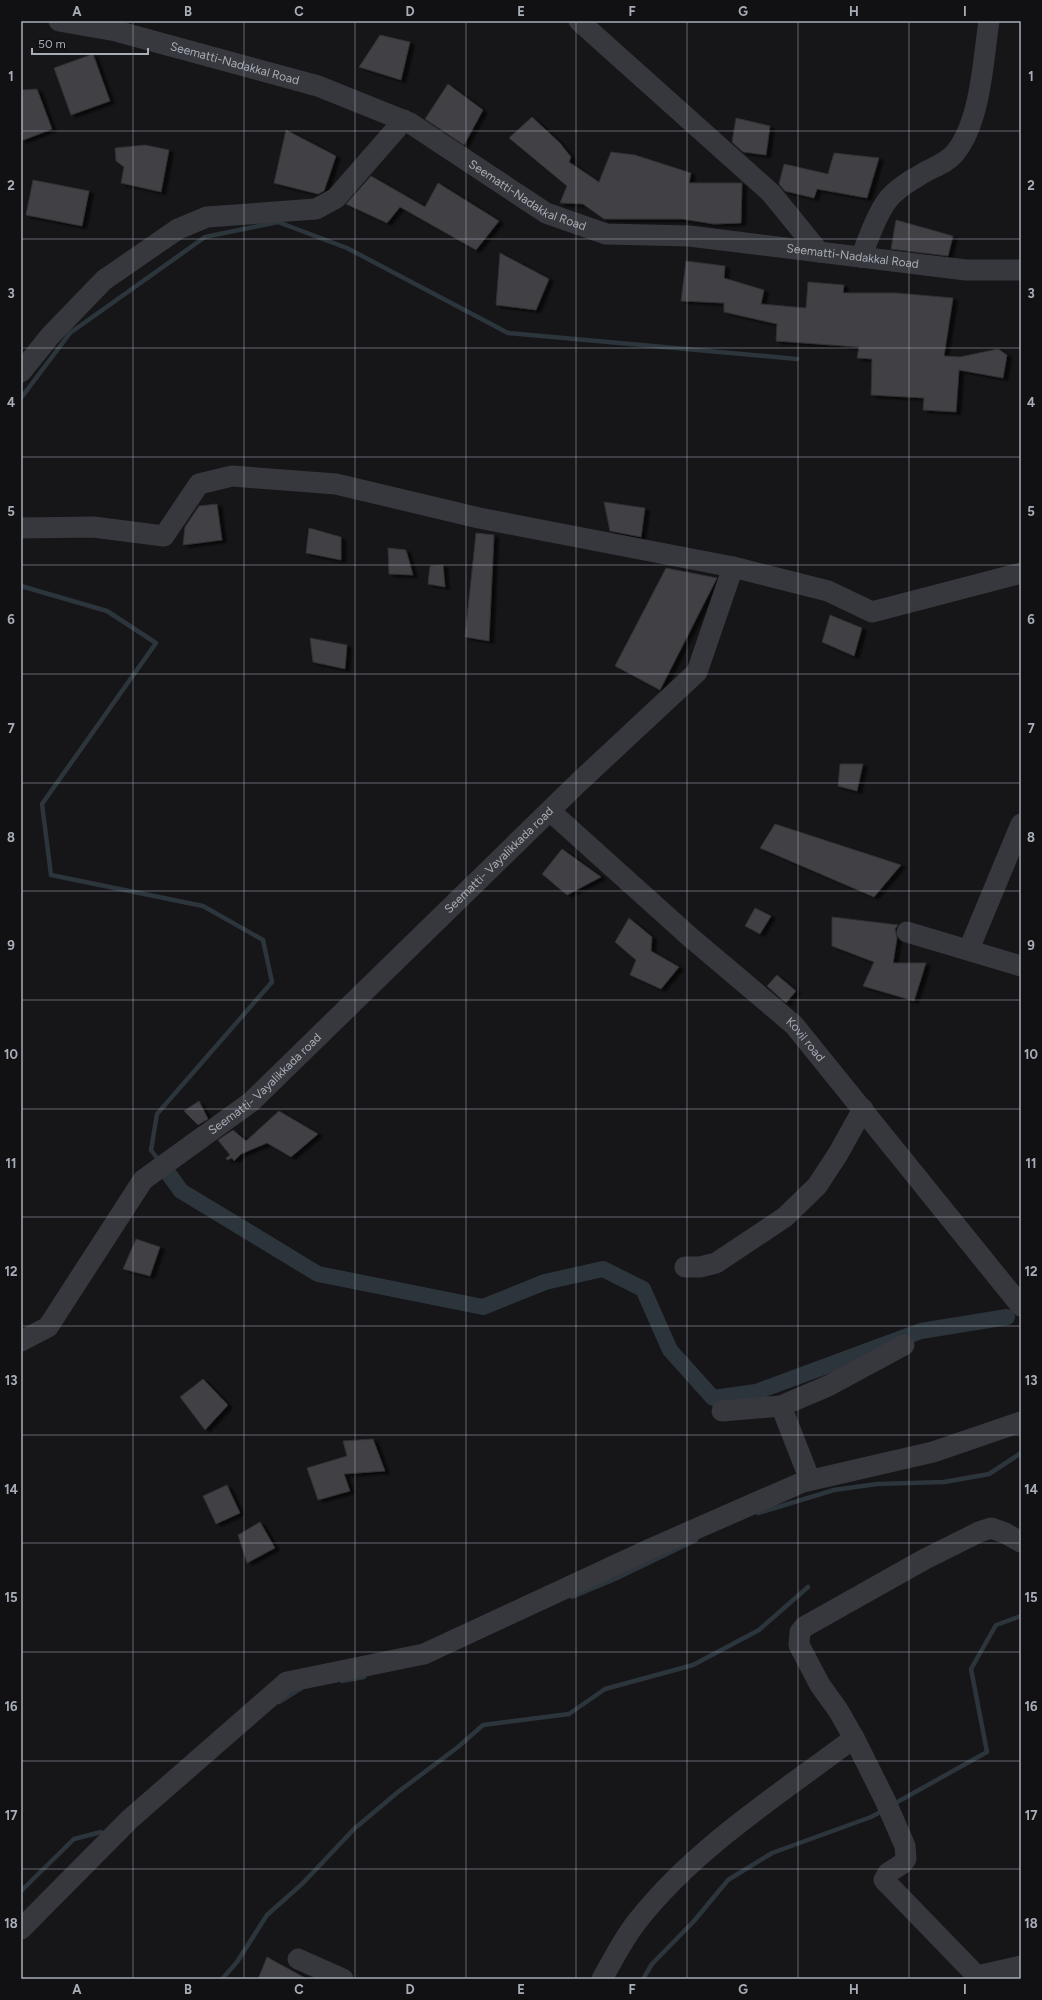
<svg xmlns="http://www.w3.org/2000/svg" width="1042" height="2000" font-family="Figtree,sans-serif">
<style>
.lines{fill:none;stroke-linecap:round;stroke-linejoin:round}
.stream{stroke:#2c353c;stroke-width:4.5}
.canal{stroke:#2c353c;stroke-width:16}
.building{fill:#404145;stroke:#303034;filter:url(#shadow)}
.minor{stroke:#37383d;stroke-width:21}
.grid{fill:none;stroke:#a8adb8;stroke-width:1;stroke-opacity:0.55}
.labels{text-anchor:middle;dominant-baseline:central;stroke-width:3.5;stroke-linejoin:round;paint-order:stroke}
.street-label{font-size:12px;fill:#a8adb8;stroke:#111113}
.neatline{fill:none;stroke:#a8adb8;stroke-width:1.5}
.grid-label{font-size:13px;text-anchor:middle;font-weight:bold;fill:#a8adb8}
</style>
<defs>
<filter id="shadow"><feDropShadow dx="4.5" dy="2.5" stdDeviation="1" flood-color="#0009"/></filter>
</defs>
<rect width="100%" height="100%" fill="#161618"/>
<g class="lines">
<!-- stream -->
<path class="stream" d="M21,398L70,333L205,237L278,222L347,248L508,333L797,359
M21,586L107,611L156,643L42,804L51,875L203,906L263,940L272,982L157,1114L151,1150L157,1158
M758,1513L834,1490L877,1484L944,1482L989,1474L1021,1453
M572,1597L615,1579L696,1540
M342,1681L364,1677
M279,1702L303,1687
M892,1805L987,1752L971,1669L996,1625L1021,1616
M21,1891L74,1839L101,1832
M222,1979L237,1962L267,1915L303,1883L354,1829L398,1792L458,1747L483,1725L569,1714L605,1689L693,1665L759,1630L808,1587
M643,1979L652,1964L694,1921L728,1880L772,1853L871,1817L884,1810"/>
<!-- canal -->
<path class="canal" d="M168,1173L181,1191L318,1274L483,1307L545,1282L603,1269L643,1289L670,1350L713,1398L756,1392L921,1331L1007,1317"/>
</g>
<!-- building -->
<path class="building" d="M380,35L410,42L401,80L359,67Z
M93,54L110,101L71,115L54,68Z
M448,84L483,110L464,145L425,119Z
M37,89L52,129L21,141V90Z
M532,117L560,143L571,157L569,162L599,182L611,152L635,155L691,173L689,183H742L741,223L714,224L682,219H604L583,204L560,203L567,186L509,138Z
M736,118L770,126L766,155L743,152L732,142Z
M286,130L336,156L324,191L318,194L274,183Z
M145,145L169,150L161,192L121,183L124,167L116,161L115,148Z
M834,153L879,158L867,198L817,189L814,198L785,191L779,184L784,164L828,174Z
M371,176L425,207L438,183L499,221L476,250L400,207L387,223L346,204Z
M33,180L89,191L82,226L26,215Z
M896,220L953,236L948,256L891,249Z
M500,253L549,279L536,310L496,305Z
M686,261L725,266L724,278L764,290L761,304L806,308L808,282L844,285L843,293H896L953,298L944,356L960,357L998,349L1007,355L1003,378L959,370L956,412L923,410L924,398L871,395L872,359L857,358L859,347L776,341L777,324L724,312V303L681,301Z
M604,502L645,508L641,537L610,531Z
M217,504L222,540L183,545L185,527L199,506Z
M309,528L341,537V560L306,553Z
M476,533L494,535L489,641L465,637Z
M388,548L406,550L413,575L389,574Z
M443,565L445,587L428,584L430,566Z
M666,568L717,578L660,690L615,666Z
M830,615L862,628L854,656L822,642Z
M310,638L347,645L345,669L313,662Z
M840,764H863L857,791L838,786Z
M775,824L901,865L874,897L760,848Z
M562,849L601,877L567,895L542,874Z
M755,908L771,916L760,934L745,926Z
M832,917L898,925L895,929L897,938L893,963H926L914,1001L863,986L874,962L832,946Z
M629,918L652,937L651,951L679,967L661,989L630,975L636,960L615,942Z
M777,975L796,991L786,1003L767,986Z
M199,1101L208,1119L198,1125L184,1111Z
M279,1111L318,1134L291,1157L267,1143L241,1154L234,1161L232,1158L227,1160L226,1158L230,1155L218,1140L233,1130L246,1141Z
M136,1239L160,1247L150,1276L123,1269Z
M203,1379L228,1405L205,1430L180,1397Z
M373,1439L385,1471L344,1474L350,1491L318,1500L307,1468L347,1456L343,1441Z
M227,1485L240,1513L216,1524L203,1496Z
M260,1522L275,1548L247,1563L238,1535Z
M267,1957L307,1979H258Z"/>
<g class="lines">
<!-- minor -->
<g class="minor">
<path id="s1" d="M59,21L116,31L318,86L410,123L546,213L606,234L689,236L966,270H1021"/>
<path d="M579,21L771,193L819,252"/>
<path d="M861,257C869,238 879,206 894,193C901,187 909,181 917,177C929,168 945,165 955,153C981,121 983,60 989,21"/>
<path d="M21,372L50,336L104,280L178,229L207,217L316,209L336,198L404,120"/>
<path d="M21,528L93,527L164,536L199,484L232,476L336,484L479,518L733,567"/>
<path id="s2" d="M550,811L690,937L794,1025L1021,1306"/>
<path d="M907,932L1021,966"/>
<path d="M969,949L1021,824"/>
<path d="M685,1267H700L716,1263L785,1217L817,1186L838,1154L863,1109"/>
<path id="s3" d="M21,1341L48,1327L143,1180L251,1102L579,782L697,672L733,567L828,591L872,612L1021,573"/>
<path d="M722,1411L781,1406"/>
<path d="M810,1480L781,1406L828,1386L904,1345"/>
<path d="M21,1929L130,1819L287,1682L424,1654L650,1549L803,1482L933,1452L1021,1422"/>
<path d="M298,1959L343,1979"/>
<path d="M977,1976L884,1880L888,1873L902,1864L906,1859L905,1846L885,1800L854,1738L838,1710L820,1685L799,1645L800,1632L804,1627L925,1559L979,1532L991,1528L1005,1533L1021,1542"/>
<path d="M602,1979C613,1960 624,1937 639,1919C697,1846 780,1794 854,1738"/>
<path d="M975,1979L977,1976L1021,1966"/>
</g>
</g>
<!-- grid -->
<path class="grid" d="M133,21V1979M244,21V1979M355,21V1979M466,21V1979M576,21V1979M687,21V1979M798,21V1979M909,21V1979M21,131H1021M21,239H1021M21,348H1021M21,457H1021M21,565H1021M21,674H1021M21,783H1021M21,891H1021M21,1000H1021M21,1109H1021M21,1217H1021M21,1326H1021M21,1435H1021M21,1543H1021M21,1652H1021M21,1761H1021M21,1869H1021"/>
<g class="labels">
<!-- street labels -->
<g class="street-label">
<text stroke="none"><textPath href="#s1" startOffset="181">Seematti-Nadakkal Road</textPath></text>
<text stroke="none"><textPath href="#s1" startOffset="505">Seematti-Nadakkal Road</textPath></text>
<text stroke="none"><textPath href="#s1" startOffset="841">Seematti-Nadakkal Road</textPath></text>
<text stroke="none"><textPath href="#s3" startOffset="685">Seematti- Vayalikkada road</textPath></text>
<text stroke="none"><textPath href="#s2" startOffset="343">Kovil road</textPath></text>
<text stroke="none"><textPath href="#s3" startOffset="361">Seematti- Vayalikkada road</textPath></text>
</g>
</g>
<!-- border -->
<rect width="1042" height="2000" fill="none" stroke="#111113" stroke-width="44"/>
<!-- scale -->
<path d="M32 48v6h116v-6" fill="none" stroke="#a8adb8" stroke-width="2"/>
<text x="38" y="48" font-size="12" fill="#a8adb8" stroke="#111113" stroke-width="3" paint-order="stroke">50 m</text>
<rect x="22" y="22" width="998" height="1956" class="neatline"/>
<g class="grid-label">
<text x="77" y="16">A</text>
<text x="188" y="16">B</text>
<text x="299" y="16">C</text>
<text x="410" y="16">D</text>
<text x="521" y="16">E</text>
<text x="632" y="16">F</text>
<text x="743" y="16">G</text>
<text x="854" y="16">H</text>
<text x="965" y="16">I</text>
<text x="11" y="81">1</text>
<text x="1031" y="81">1</text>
<text x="11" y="190">2</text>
<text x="1031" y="190">2</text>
<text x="11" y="298">3</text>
<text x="1031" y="298">3</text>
<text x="11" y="407">4</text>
<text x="1031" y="407">4</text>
<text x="11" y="516">5</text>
<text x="1031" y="516">5</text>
<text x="11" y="624">6</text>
<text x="1031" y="624">6</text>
<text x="11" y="733">7</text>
<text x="1031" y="733">7</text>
<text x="11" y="842">8</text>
<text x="1031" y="842">8</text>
<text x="11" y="950">9</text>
<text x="1031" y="950">9</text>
<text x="11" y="1059">10</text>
<text x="1031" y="1059">10</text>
<text x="11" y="1168">11</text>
<text x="1031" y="1168">11</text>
<text x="11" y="1276">12</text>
<text x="1031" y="1276">12</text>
<text x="11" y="1385">13</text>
<text x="1031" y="1385">13</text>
<text x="11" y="1494">14</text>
<text x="1031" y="1494">14</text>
<text x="11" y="1602">15</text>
<text x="1031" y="1602">15</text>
<text x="11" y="1711">16</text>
<text x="1031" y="1711">16</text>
<text x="11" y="1820">17</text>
<text x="1031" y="1820">17</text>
<text x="11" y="1928">18</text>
<text x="1031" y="1928">18</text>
<text x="77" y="1994">A</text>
<text x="188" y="1994">B</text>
<text x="299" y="1994">C</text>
<text x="410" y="1994">D</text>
<text x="521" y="1994">E</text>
<text x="632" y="1994">F</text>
<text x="743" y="1994">G</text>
<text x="854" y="1994">H</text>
<text x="965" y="1994">I</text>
</g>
</svg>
